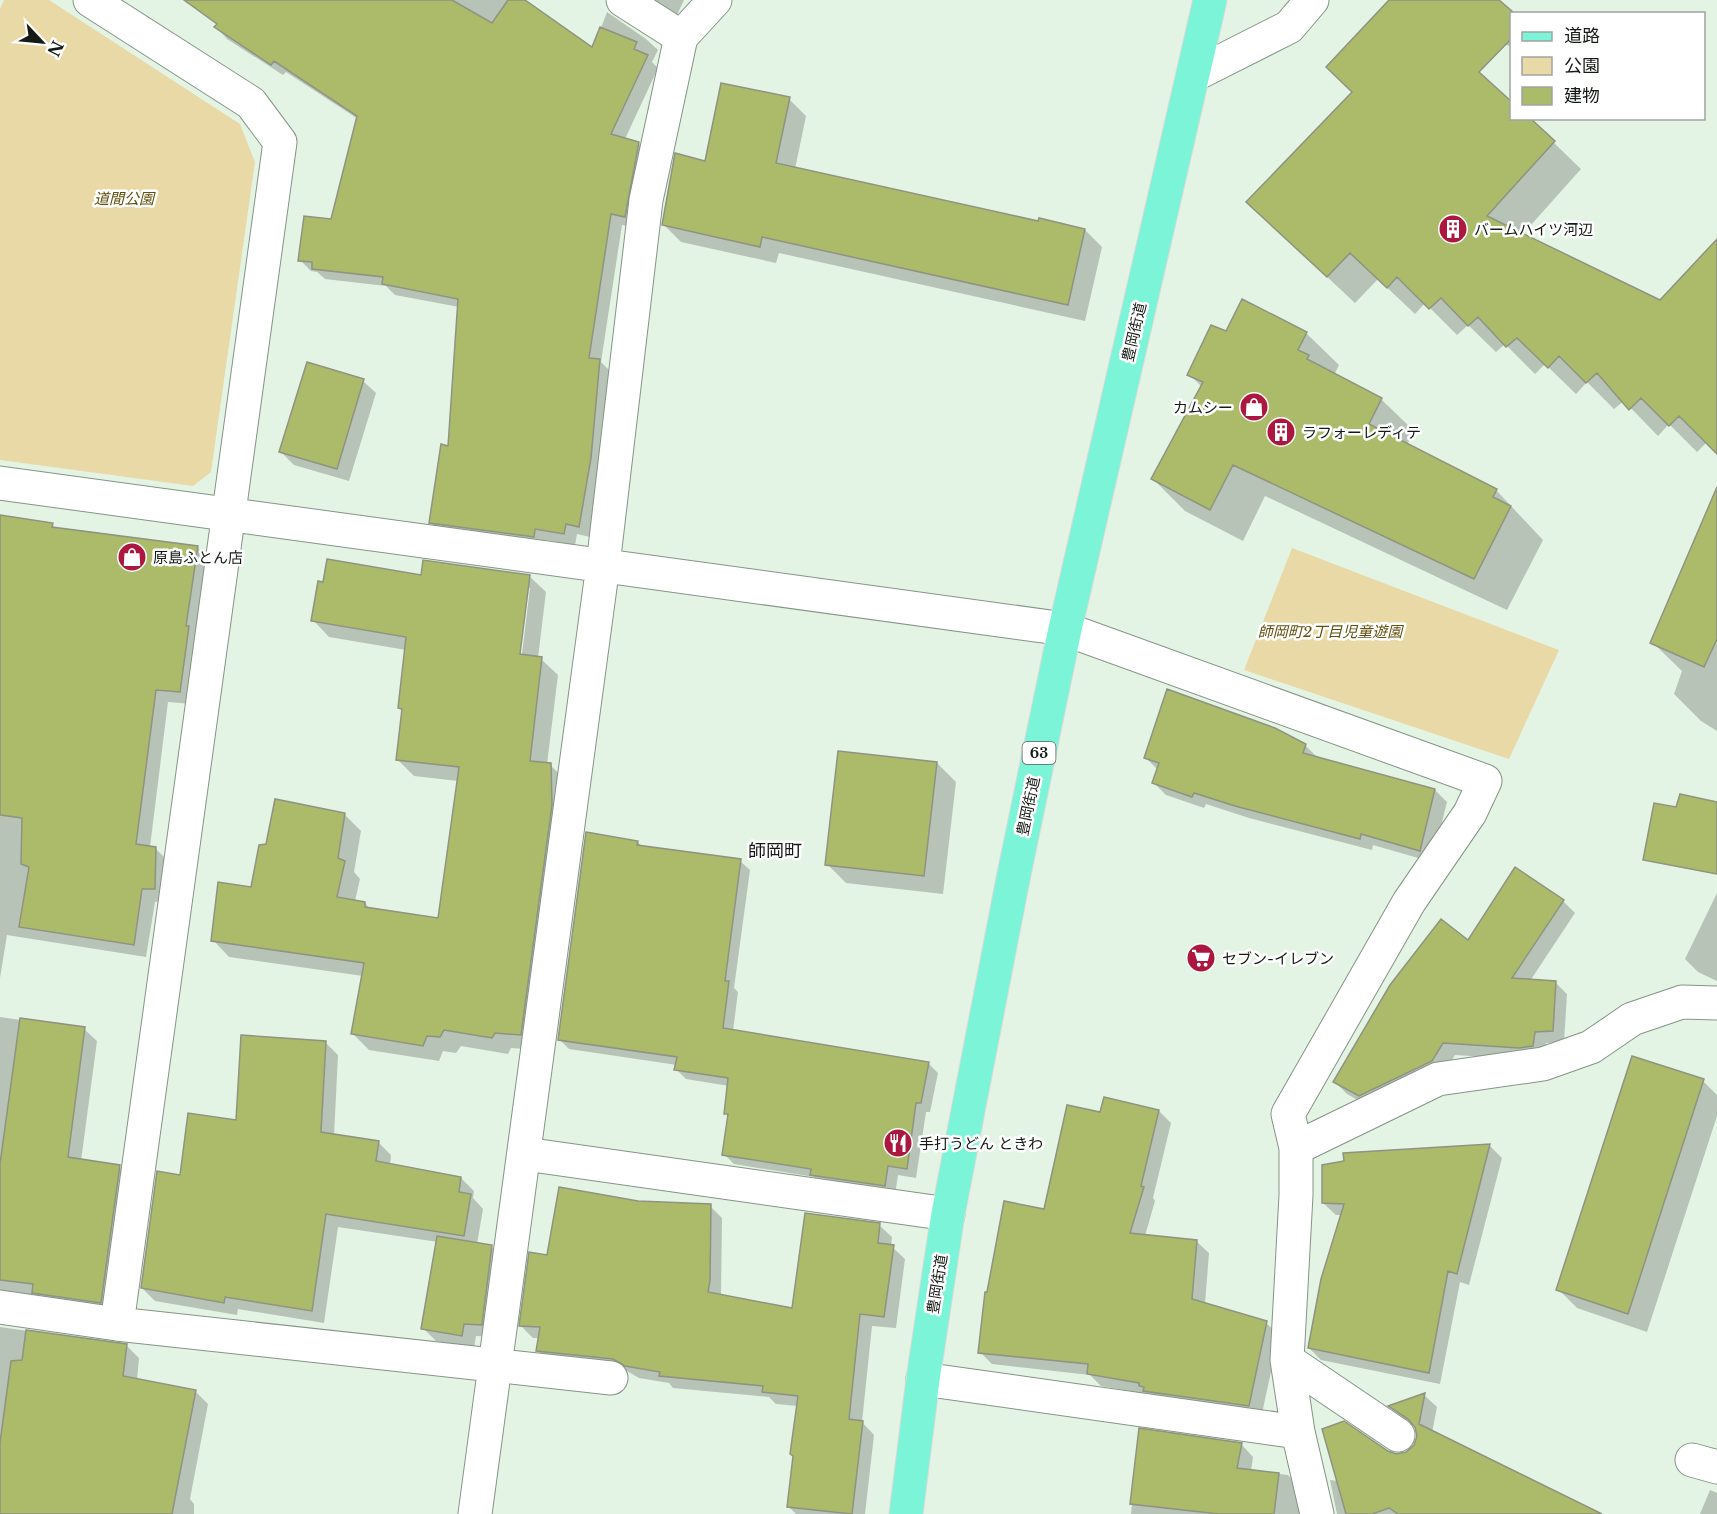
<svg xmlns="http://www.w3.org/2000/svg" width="1717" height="1514" font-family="'Libre Baskerville','Noto Sans JP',serif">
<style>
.green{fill:#e9d9a6}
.shadow{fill:#0003;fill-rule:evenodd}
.building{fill:#abbb6a;stroke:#8f9381;stroke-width:1.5}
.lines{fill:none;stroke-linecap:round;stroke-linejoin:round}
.minor-casing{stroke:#859485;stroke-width:35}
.major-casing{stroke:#dadada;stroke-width:35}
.minor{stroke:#fff;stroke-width:33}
.major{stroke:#7cf4d7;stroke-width:33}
.labels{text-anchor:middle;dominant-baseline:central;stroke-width:5;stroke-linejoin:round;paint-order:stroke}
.shield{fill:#fff;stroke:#5b5f5b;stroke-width:1.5}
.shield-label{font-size:14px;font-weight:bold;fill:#151a15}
.park-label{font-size:15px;font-style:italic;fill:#62500f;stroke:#fff}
.poi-label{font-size:15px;fill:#151a15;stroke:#fff;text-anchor:start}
.street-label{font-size:15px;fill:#151a15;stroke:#fff}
.quarter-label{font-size:18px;fill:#151a15;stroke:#fff}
</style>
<rect width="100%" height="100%" fill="#e4f4e4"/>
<!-- green -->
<path class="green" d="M4,0H49L240,124L255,162L211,472L193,486L0,460V9Z
M1292,548L1559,650L1509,759L1244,670Z"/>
<!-- shadow -->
<path class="shadow" d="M235,0H522L593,49L607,12L646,39L658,50L652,62L658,68L625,139L638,143L650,155L636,228L622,225L601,362L611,372L590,537L577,534L575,545L546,540L545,548L442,534L430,522L450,447L459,307L395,295L386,286L325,279L317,272L311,271L300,260L332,221L358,119L286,72L283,75L227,39L216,27Z
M653,0H684L677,15Z
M1391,0H1396L1512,118H1528L1581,169L1522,235L1660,302L1717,241V452L1707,442L1697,452L1669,424L1658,436L1624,401L1614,409L1587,382L1576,394L1545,364L1535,374L1505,344L1496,352L1468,325L1457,335L1425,303L1415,314L1378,279L1355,303L1276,229L1353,93Z
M1417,0H1481L1512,30V47L1436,18Z
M789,99L806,116L795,169L1040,223L1085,230L1102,247L1085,321L779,253L776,263L681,242L664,225Z
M1227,333H1306L1339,365L1334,375L1381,399L1414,431L1407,445L1496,490L1543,540L1507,610L1265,496L1243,541L1185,511L1153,479L1202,387L1189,374Z
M363,381L376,393L349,481L294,465L281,452Z
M0,517L52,525L57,529L197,547L210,560L192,704L168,702L150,847L155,848L168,861L167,901L155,902L146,957L7,935L0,978Z
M1717,527V731L1701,721L1674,694L1682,671L1652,642Z
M529,576L546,592L538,658L541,659L558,675L547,764L550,765L567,781L537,1050L511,1048L508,1054L461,1046L456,1053L443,1051L439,1061L369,1050L352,1033L363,976L229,957L213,940L253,888L344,814L361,831L354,872L360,879L355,901L365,903L370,909L439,920L458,781L414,776L397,759L403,712L399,708L406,650L329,637L313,620L422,577ZM527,588H530L521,662H518Z
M1305,745L1317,757L1435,790L1447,802L1432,862L1373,845L1372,850L1249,818L1206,804L1204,808L1166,795L1154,783L1157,769L1145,757Z
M937,763L956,782L943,894L846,883L827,864Z
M638,842L643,848L740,861L750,870L734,988L738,992L733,1031L928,1063L938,1073L930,1112H926L916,1178L898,1175L895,1195L821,1185L814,1177L734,1164L724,1154L729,1116L726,1113L729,1086L686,1079L676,1069L677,1065L569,1049L559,1039Z
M1717,893V981L1698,972L1685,959Z
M1563,901L1575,913L1530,981L1555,982L1567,994L1564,1042L1546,1043L1545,1058L1532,1060L1455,1055L1444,1073L1372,1108L1347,1094L1335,1082L1469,942Z
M0,1017L84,1029L97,1041L81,1161L119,1167L132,1179L113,1315L0,1306Z
M325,1042L338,1055L334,1136L378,1142L391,1155L390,1165L461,1178L474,1191L473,1198L483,1209L477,1244L492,1247L505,1260L494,1337L476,1336L474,1348L436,1341L423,1328L438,1242L338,1227L324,1323L238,1309L237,1315L155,1301L142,1288L182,1176L237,1121Z
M1703,1081L1717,1095V1116L1647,1332L1577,1308L1558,1289Z
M1105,1099L1159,1111L1171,1123L1153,1198L1155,1201L1145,1236L1196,1241L1209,1253L1205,1304L1266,1323L1279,1335L1261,1418L1157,1403L1148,1394L1101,1386L1090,1375L992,1364L980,1352L1045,1211L1101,1114Z
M1490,1146L1502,1158L1469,1285L1460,1282L1440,1384L1321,1360L1309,1348L1342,1215H1336L1323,1203L1346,1163L1345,1154Z
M638,1203L710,1206L722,1218L721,1296L794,1310L879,1225L892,1237L891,1246L905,1259L896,1328L872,1326L862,1422L874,1435L865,1514H796L789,1507L798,1406L776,1404L769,1397L673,1388L669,1383L639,1378L627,1371L550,1363L537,1350L539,1338H533L521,1326L548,1256Z
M0,1327L126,1345L139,1358L137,1380L195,1391L208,1404L190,1499L194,1504V1514H0Z
M1424,1395L1437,1407L1432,1433L1537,1514H1337L1330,1480L1338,1481L1387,1452L1396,1455L1406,1453L1415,1446L1418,1436L1417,1428L1403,1418L1391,1407Z
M1140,1430L1241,1444L1253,1457L1251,1471L1288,1475L1300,1488L1306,1514H1131Z
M1710,1490L1717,1493V1514H1700Z"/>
<!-- building -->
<path class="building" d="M184,0H452L492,23L508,0H525L592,47L600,27L637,42L634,49L648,55L611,134L639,142L625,217L611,214L589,358L600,359L591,458L579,527L566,524L564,534L535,529L534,537L429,523L441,444L448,446L458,299L382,284L383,277L312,269V262L298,261L304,216L331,219L357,116L274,61L271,65L214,27L217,24Z
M1389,0H1499L1512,11V38L1479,72L1512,102V118H1530L1555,141L1487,216L1660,300L1717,239V454L1679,416L1669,426L1641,398L1629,410L1597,373L1586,383L1559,356L1548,368L1517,338L1506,347L1478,317L1468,326L1441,298L1429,309L1397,277L1387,288L1350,253L1327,277L1246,202L1352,92L1326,67Z
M721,83L790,97L776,163L1038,221L1039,218L1085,229L1068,305L762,237L760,247L662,225L675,153L705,161Z
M1242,299L1307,332L1298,350L1309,355L1307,359L1382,398L1369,424L1497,489L1493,497L1511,506L1474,579L1233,465L1210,510L1151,479L1203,382L1187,375L1211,325L1226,331Z
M307,362L364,379L337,469L279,452Z
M1717,487V639L1704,667L1650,643Z
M0,515L53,523L52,527L198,546L186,626H189L180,692L156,690L136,844L156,847L155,889H142L134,945L19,927L29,867L21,864L22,818L0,815Z
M327,559L421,575L423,560L530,575L520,654L542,657L530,761L551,763L552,805L521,1035L495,1033L492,1038L444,1030L440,1037L427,1036L423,1046L351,1034L364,963L211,941L218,882L251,887L259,845L266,844L275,799L345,813L338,858L345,861L337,897L365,902V907L438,918L459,767L396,760L402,709L398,708L406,637L311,621L318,581L323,582Z
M1167,689L1275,728L1306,744L1303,753L1435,789L1420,851L1361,834L1360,839L1235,806L1194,793L1192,797L1152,783L1159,763L1144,758Z
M838,751L937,762L924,876L825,865Z
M1680,794L1717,802V874L1643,860L1654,803L1676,807Z
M586,832L638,841L637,845L741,859L725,981H729L723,1028L929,1062L921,1103H916L907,1169L888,1166L885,1186L810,1175L811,1169L722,1155L728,1114H724L728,1078L674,1070L677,1057L558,1040Z
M1515,867L1564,900L1512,978L1556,981L1553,1031L1535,1032L1533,1046L1519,1048L1443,1043L1432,1061L1359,1096L1333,1082L1390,985L1441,919L1468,940Z
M20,1018L85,1027L68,1157L120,1165L101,1303L32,1293L33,1284L0,1280V1164Z
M241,1035L326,1041L321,1132L379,1141L376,1161L461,1177L459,1192L471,1194L464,1236L326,1214L312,1311L225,1297L224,1303L141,1288L157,1171L180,1175L188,1113L236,1120Z
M1632,1056L1704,1079L1628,1314L1556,1290Z
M1104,1097L1159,1110L1141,1186L1144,1187L1130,1233L1197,1240L1192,1299L1267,1321L1249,1406L1143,1391L1144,1387L1139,1386V1383L1087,1374L1088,1364L978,1353L985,1292H987L1004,1201L1044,1209L1067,1105L1100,1112Z
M1490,1144L1457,1274L1448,1271L1429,1373L1308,1348L1321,1279L1344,1204L1322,1203V1165L1344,1161L1343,1153Z
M559,1187L638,1201L711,1204L710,1281L708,1292L792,1308L805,1213L880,1223L878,1243L894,1245L884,1317L860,1314L849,1419L863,1421L852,1514L787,1507L793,1456L790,1454L798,1396L762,1392L763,1386L659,1376L660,1372L625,1366L613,1359L536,1351L540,1327L519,1326L529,1252L547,1255Z
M437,1236L492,1245L482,1325L464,1324L462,1336L421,1329Z
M26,1330L127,1344L123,1376L196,1390L172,1514H0V1443L11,1361L22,1360Z
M1425,1393L1419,1424L1602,1514H1398L1389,1508L1372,1514H1346L1322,1429L1344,1421L1388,1451L1396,1454L1406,1452L1414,1445L1417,1436L1415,1427L1408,1419L1388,1406Z
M1139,1428L1242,1443L1237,1468L1279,1473L1274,1514H1219L1130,1504Z"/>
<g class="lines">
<!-- minor casing -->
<g class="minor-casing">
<path id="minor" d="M90,0L251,103L280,142L117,1324
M623,0L681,37
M1194,75L1289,27L1312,0
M0,483L1065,629L1485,781L1470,813L1409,902L1288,1114L1296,1148V1195L1287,1360L1298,1432L1317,1514
M1296,1148L1438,1079L1543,1064L1591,1047L1632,1019L1682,1002L1717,1003
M525,1154L948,1214
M0,1307L117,1324L611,1378
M1287,1360L1398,1435
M923,1379L1298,1432
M1692,1460L1717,1467
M475,1514L603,565L646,200L681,37L715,0"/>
</g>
<!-- major casing -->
<g class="major-casing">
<path id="major" d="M906,1514L923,1379L948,1214L1013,879L1065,629L1210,0"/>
</g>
<!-- minor -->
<use href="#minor" class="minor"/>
<!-- major -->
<use href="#major" class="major"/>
</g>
<!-- icons -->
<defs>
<g id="building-disc" transform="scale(1.5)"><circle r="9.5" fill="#ac173f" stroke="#fff"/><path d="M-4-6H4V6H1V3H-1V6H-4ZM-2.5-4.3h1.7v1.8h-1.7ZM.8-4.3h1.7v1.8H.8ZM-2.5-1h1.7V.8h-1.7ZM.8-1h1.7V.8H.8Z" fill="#fff"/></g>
<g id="shop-disc" transform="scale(1.5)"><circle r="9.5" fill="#ac173f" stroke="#fff"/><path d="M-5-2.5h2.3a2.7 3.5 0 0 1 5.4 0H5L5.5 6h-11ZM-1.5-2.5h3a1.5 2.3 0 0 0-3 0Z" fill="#fff"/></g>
<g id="supermarket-disc" transform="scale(1.5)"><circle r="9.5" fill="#ac173f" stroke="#fff"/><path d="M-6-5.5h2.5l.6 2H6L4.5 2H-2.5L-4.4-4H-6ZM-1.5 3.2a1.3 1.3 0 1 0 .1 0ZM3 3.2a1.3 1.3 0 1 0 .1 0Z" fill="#fff"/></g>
<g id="restaurant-disc" transform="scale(1.5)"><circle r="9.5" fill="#ac173f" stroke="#fff"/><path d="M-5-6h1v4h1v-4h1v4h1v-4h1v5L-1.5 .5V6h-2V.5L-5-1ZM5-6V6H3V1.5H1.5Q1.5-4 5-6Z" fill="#fff"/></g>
</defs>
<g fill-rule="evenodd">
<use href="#building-disc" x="1453" y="229"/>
<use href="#shop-disc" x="1254" y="407"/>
<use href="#building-disc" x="1281" y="432"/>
<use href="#shop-disc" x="132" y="557"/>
<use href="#supermarket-disc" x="1201" y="958"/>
<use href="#restaurant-disc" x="898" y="1143"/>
</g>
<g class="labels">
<!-- shield labels -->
<rect class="shield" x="1022.5" y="742" width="33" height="22" rx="4.5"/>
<g class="shield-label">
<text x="1039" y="753">63</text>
</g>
<!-- park labels -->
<g class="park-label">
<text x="124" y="198">道間公園</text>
<text x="1330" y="631">師岡町2丁目児童遊園</text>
</g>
<!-- poi labels -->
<g class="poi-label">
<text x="1474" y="229">バームハイツ河辺</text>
<text x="1233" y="407" text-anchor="end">カムシー</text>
<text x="1302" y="432">ラフォーレディテ</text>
<text x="153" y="557">原島ふとん店</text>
<text x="1222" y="958">セブン-イレブン</text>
<text x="919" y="1143">手打うどん ときわ</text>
</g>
<!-- street labels -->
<g class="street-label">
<text transform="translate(1134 332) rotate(-77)">豊岡街道</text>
<text transform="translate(1028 806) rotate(-78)">豊岡街道</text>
<text transform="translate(937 1284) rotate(-81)">豊岡街道</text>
</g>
<!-- quarter labels -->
<g class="quarter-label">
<text x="775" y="851">師岡町</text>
</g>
</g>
<!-- legend -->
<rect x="1510" y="12" width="195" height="108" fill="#ffffff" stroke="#a1a3a1" stroke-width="1.5"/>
<rect x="1522" y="32" width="30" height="9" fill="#7cf4d7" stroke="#a1a3a1" stroke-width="1.5"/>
<text x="1564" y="42" font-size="18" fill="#151a15">道路</text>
<rect x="1522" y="57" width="30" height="18" fill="#e9d9a6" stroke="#a1a3a1" stroke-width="1.5"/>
<text x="1564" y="72" font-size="18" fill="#151a15">公園</text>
<rect x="1522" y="87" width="30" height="18" fill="#abbb6a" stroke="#a1a3a1" stroke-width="1.5"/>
<text x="1564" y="102" font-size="18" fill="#151a15">建物</text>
<!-- north arrow -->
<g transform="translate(42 42) rotate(116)" stroke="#ffffff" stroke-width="4.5" paint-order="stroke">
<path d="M0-4.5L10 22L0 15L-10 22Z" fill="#151a15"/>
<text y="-9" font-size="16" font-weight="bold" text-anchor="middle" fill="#151a15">N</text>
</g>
</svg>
